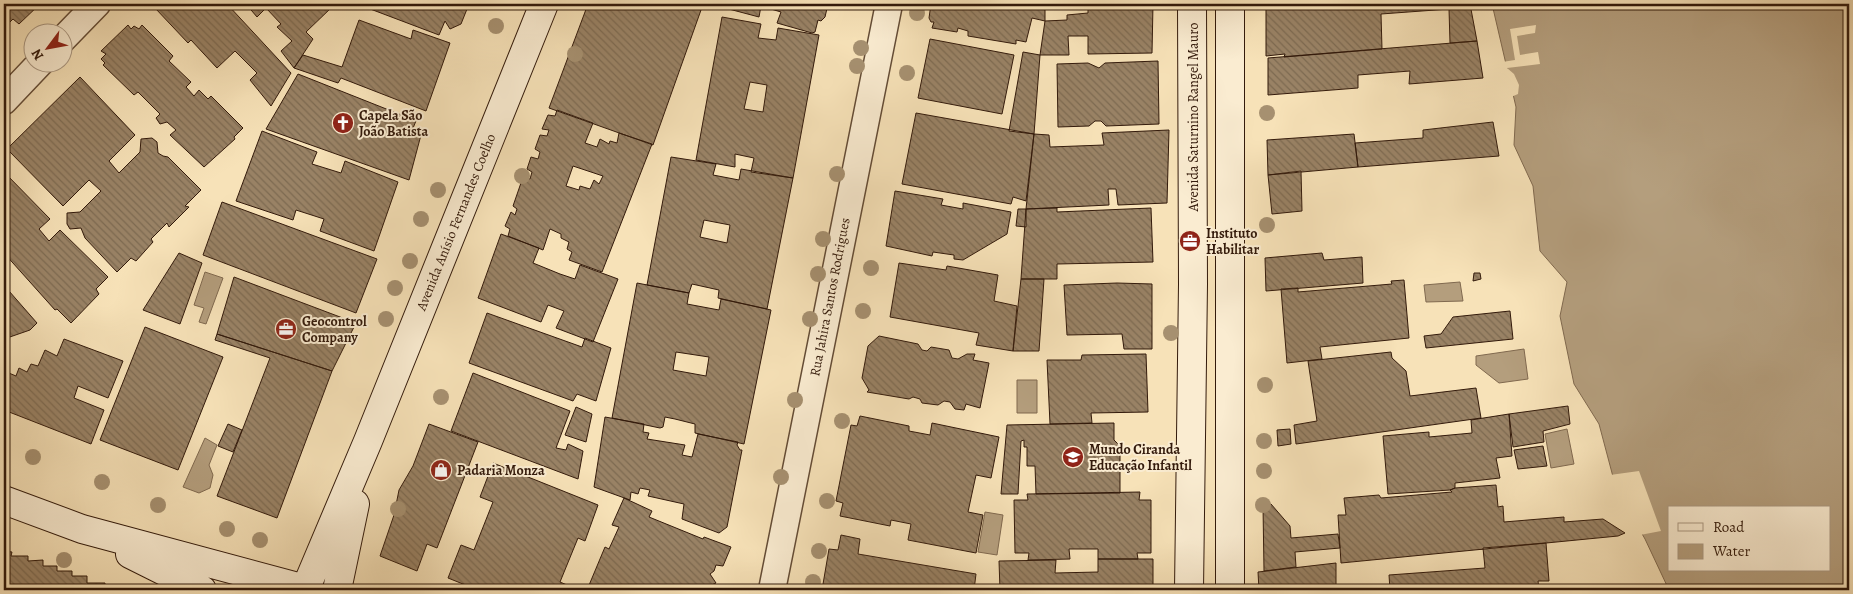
<svg xmlns="http://www.w3.org/2000/svg" width="1853" height="594" font-family="Alegreya,serif">
<style>
.water{fill:#b49e7d;stroke:#80694f;fill-rule:evenodd}
.pier{fill:#f7e2b8}
.building{fill:url(#building-back-hatch);stroke:#331a0b;fill-rule:evenodd}
.lines{fill:none;stroke-linecap:round;stroke-linejoin:round}
.street-casing{stroke:#644c36;stroke-width:29}
.secondary-casing{stroke:#331a0b;stroke-width:30}
.street{stroke:#faecd1;stroke-width:26}
.secondary{stroke:#faecd1;stroke-width:28}
.tree{fill:#a69070}
.labels{text-anchor:middle;dominant-baseline:central;stroke-width:4;stroke-linejoin:round;paint-order:stroke}
.poi-label{font-size:14px;font-weight:bold;fill:#331a0b;stroke:#faecd1;text-anchor:start}
.street-label{font-size:14px;fill:#331a0b;stroke:#faecd1}
</style>
<defs>
<pattern id="building-back-hatch" width="6" height="6" patternUnits="userSpaceOnUse" patternTransform="scale(1.25)"><rect width="6" height="6" fill="#998265"/><path d="M-1 5l2 2M0 0l6 6M5-1l2 2" fill="none" stroke="#7d6a51"/></pattern>
</defs>
<rect width="100%" height="100%" fill="#f7e2b8"/>
<filter id="stains"><feTurbulence type="fractalNoise" baseFrequency=".004" numOctaves="4"/><feColorMatrix values="0 0 0 0 .2 0 0 0 0 .09 0 0 0 0 .02 0 0 0 .5 -.17"/></filter>
<radialGradient id="worn" r=".72"><stop offset=".6" stop-color="#630" stop-opacity="0"/><stop offset="1" stop-color="#630" stop-opacity=".3"/></radialGradient>
<!-- water -->
<path class="water" d="M1492,4H1849V590H1669L1645,539L1616,488L1599,424L1574,384L1560,316L1567,282L1540,251L1533,186L1514,145L1516,107ZM1669,508H1829V570H1669Z
M205,272L223,278L206,324L199,322L204,308L194,305Z
M1460,282L1463,301L1426,302L1424,285Z
M1524,349L1528,379L1499,383L1476,365V356Z
M1017,380H1037V413H1017Z
M1567,429L1574,464L1551,468L1545,434Z
M205,438L217,445L209,465L213,475L210,488L199,493L183,487Z
M985,512L1003,515L997,555L978,552Z"/>
<!-- pier -->
<path class="pier" d="M1536,25L1535,33L1517,36L1520,55L1538,52L1540,64L1507,68L1514,74L1519,85L1518,94L1511,97L1502,62L1515,60L1510,29Z
M1639,471L1661,531L1640,535L1614,489L1610,475Z"/>
<!-- building -->
<path class="building" d="M4,4H40L19,24L13,19L8,24L4,21Z
M159,4H227L291,73L271,106L250,80L257,73L235,51L217,68L191,40L188,43L155,8Z
M246,4H328L331,8L306,32L313,39L294,68L281,51L292,41L277,27L281,24L266,8L257,17Z
M366,4H469L461,24L450,29L445,21L439,35L365,7Z
M588,4H684L701,10L653,145L549,108Z
M726,4H828L825,17L821,21L818,20L815,32L812,33L777,23L781,12L761,6L759,17L725,8Z
M931,4H1045V21L1032,18L1026,42L1016,40V44L968,36V31L958,28L957,32L932,28L934,22H931L929,18Z
M1088,4H1153L1152,53L1088,54V36H1068L1069,55H1040L1045,21L1067,20V15L1088,13Z
M1266,4H1470L1477,41L1450,43L1449,9L1381,14L1382,49L1284,57L1285,54L1266,56Z
M722,17L761,24L758,38L776,40L778,28L819,35L793,178L751,172L754,158L735,154V167L696,160ZM750,82L767,85L763,112L744,109Z
M359,20L411,39L413,30L450,43L426,111L341,78L338,83L294,68L303,55L342,67Z
M128,25L131,29L134,26L139,29L142,25L173,56L169,61L191,82L186,87L194,96L199,90L208,99L211,96L243,128L234,137L235,139L204,167L170,135L176,130L167,122L160,124L156,118L160,114L138,92L134,95L103,65L105,63L101,59L106,54L101,51Z
M930,39L1014,55L1002,114L918,98Z
M1477,41L1483,78L1409,84L1410,71L1358,75V88L1268,95V58Z
M1023,52L1040,55L1034,134L1009,131Z
M1158,61L1159,124L1106,126L1101,121H1095L1089,126L1058,127L1057,64L1088,63L1099,68L1105,63Z
M298,74L404,116L410,113L416,117L418,116L411,133L421,135L409,180L266,129Z
M80,77L135,135L109,161L119,173L140,152L141,139L152,138L157,142L158,153L163,156L168,157L201,190L185,206L189,207L169,227L167,223L151,239L153,242L136,261L131,258L117,272L85,238L81,228L70,229L67,224V213L80,212L101,191L89,180L63,206L7,149Z
M557,110L593,123L585,143L597,147L600,139L609,144L610,141L617,143L619,133L652,144L602,272L569,260L572,252L567,249L569,242L561,238V234L550,229L543,250L508,236L510,229L505,226L511,212L515,215L517,209L513,206L523,177L530,179L532,172L527,169L531,157L538,159L540,152L535,149L540,135L547,136L549,130L542,129L548,115L555,116ZM573,166L603,176L599,184L594,180L590,189L580,186L579,190L566,186Z
M916,113L1034,134L1026,201L1013,197L1011,204L902,184Z
M1493,122L1499,156L1358,167L1355,143L1423,138V130Z
M1169,130L1167,203L1118,205L1116,189H1108L1109,205L1026,209L1034,134L1049,135L1050,147L1104,145L1102,133Z
M262,131L317,152L312,164L341,173L345,161L398,182L374,251L320,231L324,219L296,210L293,220L236,201Z
M1354,134L1358,167L1268,175L1267,140Z
M671,157L716,164L713,175L739,180L741,169L793,178L767,309L718,298L719,290L692,284L689,293L647,285ZM704,220L730,225L727,243L700,237Z
M1301,171L1302,211L1272,214L1268,175Z
M4,172L50,219L39,229L49,241L60,230L108,277L96,289L99,294L71,323L57,309L55,310L4,253Z
M895,191L943,199L941,205L963,209V203L1011,212L1007,234L963,260L954,259V255L933,252L932,256L886,246Z
M222,202L377,259L356,313L203,255Z
M1057,208V212L1151,208L1153,262L1057,264V279H1021L1026,209Z
M1018,209H1026V227L1016,226Z
M501,234L539,248L533,263L560,274L575,279L580,265L618,279L593,342L556,328L564,311L548,305L541,322L478,298Z
M179,253L202,263L180,324L143,310Z
M1322,253L1324,260L1362,257L1363,283L1266,291L1265,258Z
M899,263L946,270L947,266L998,275L994,301L1017,306L1013,351L976,345L979,333L890,317Z
M1474,273H1480L1481,279L1473,281Z
M234,277L356,323L332,371L217,334Z
M1021,279H1044L1039,351H1013Z
M1404,280L1409,338L1320,347L1322,359L1287,363L1281,289L1298,288V292L1392,284L1391,281Z
M637,283L689,293L687,304L719,310L721,299L771,310L744,444L695,433V424L675,419L665,417L663,427L660,428L612,418ZM676,352L709,357L706,376L673,370Z
M1117,283L1152,284V349H1124L1122,334L1067,335L1064,285Z
M9,291L37,323L30,330L4,339V296Z
M1510,311L1513,339L1426,348L1424,336L1441,334L1453,317Z
M487,313L582,347L585,338L611,348L596,401L577,394L573,401L469,363Z
M145,327L223,357L178,470L100,440Z
M217,334L332,371L277,518L217,496L270,358L215,340Z
M879,336L918,344L922,350L927,351L931,347L949,350L952,358L958,359L967,354H975L973,360L989,363L980,408L966,404L964,410L955,409L950,402L944,401L938,405L922,403L920,399L913,397L909,399L867,392L869,390L862,378L868,346Z
M64,339L123,361L108,398L78,386L74,398L104,410L91,444L4,410V371L16,376L19,368L27,372L31,364L38,366L45,350L57,356Z
M1391,352L1392,358L1406,371L1410,396L1476,388L1481,418L1296,444L1294,425L1317,421L1308,361Z
M1146,354L1148,412L1091,413L1092,423L1050,424L1047,360H1081L1082,355Z
M473,373L570,411L556,448L566,450L568,444L583,451L578,479L451,431Z
M1568,406L1570,424L1543,431L1544,442L1513,447L1509,414Z
M576,407L592,414L586,442L565,435Z
M1509,414L1512,456L1496,458L1500,478L1455,483V488L1450,490L1388,494L1383,436L1429,432V437L1472,433L1471,420Z
M860,416L909,426V431L930,435L932,423L999,437L991,478L976,475L968,512L983,515L976,553L908,540L911,524L891,520L890,526L840,516L843,503L836,501L851,425L857,426Z
M605,417L644,424L643,432L649,433L647,439L685,445L682,455L692,457L698,434L738,442L737,445L740,450H742L727,527L719,533L682,519L684,504L648,496L650,490L640,488L638,494L631,492L630,500L594,487Z
M1114,423V440L1120,446V493L1036,494L1035,466H1027V447H1024V440L1021,441L1018,494H1001L1007,425Z
M228,424L242,430L233,452L218,446Z
M429,424L478,442L437,548L427,544L417,571L380,556L394,515L399,490L413,466Z
M1290,429L1291,444L1278,446L1277,430Z
M1543,446L1547,466L1518,469L1514,450Z
M493,463L598,505L585,541L578,538L560,582L567,585L565,590H478L448,578L461,545L474,550L493,502L480,497Z
M1496,485L1498,507L1503,506L1504,522L1564,517V522L1603,519L1625,533L1618,536L1341,563L1338,515H1346L1344,498L1379,495L1381,498L1452,492L1450,490L1455,488Z
M1140,492L1139,500H1151V553H1137L1138,559H1098V549H1069L1070,559L1028,560L1029,553H1015L1014,500H1028L1027,494Z
M624,498L652,511L649,517L703,539L704,537L731,547L723,566L716,565L714,571L710,574L716,583L709,586L710,590H587L605,547L609,549L619,527L612,525Z
M1271,504L1290,526L1291,538L1338,534L1340,548L1295,552L1296,567L1264,571L1263,505Z
M841,535L860,539L858,554L976,574L974,590H822L829,549L838,550Z
M1546,543L1549,581H1538L1539,590H1390L1389,575L1485,568L1483,548Z
M4,551L12,552L11,556H28V561L43,560V566H57V571H72V576H87V583H105V588L126,590H4Z
M1098,559H1153V590H1000L999,561L1056,560L1055,573L1098,572Z
M1336,563V590H1259L1258,572Z"/>
<g class="lines">
<!-- street casing -->
<g class="street-casing">
<path id="street" d="M62,40L97,4
M4,101L41,62
M772,590L889,4"/>
</g>
<!-- secondary casing -->
<g class="secondary-casing">
<path id="secondary" d="M1230,4V590
M4,500L82,529L309,590
M130,554L202,590
M305,590L368,441L544,4
M337,590L355,504
M1189,590L1193,284L1192,4"/>
</g>
<!-- street -->
<use href="#street" class="street"/>
<!-- secondary -->
<use href="#secondary" class="secondary"/>
</g>
<!-- trees -->
<g class="tree">
<circle cx="917" cy="13" r="8"/>
<circle cx="496" cy="26" r="8"/>
<circle cx="861" cy="48" r="8"/>
<circle cx="575" cy="54" r="8"/>
<circle cx="857" cy="66" r="8"/>
<circle cx="907" cy="73" r="8"/>
<circle cx="1267" cy="113" r="8"/>
<circle cx="837" cy="174" r="8"/>
<circle cx="522" cy="176" r="8"/>
<circle cx="438" cy="190" r="8"/>
<circle cx="421" cy="219" r="8"/>
<circle cx="1267" cy="225" r="8"/>
<circle cx="823" cy="239" r="8"/>
<circle cx="410" cy="261" r="8"/>
<circle cx="871" cy="268" r="8"/>
<circle cx="818" cy="274" r="8"/>
<circle cx="395" cy="288" r="8"/>
<circle cx="863" cy="311" r="8"/>
<circle cx="386" cy="319" r="8"/>
<circle cx="810" cy="319" r="8"/>
<circle cx="1171" cy="333" r="8"/>
<circle cx="1265" cy="385" r="8"/>
<circle cx="441" cy="397" r="8"/>
<circle cx="795" cy="400" r="8"/>
<circle cx="842" cy="421" r="8"/>
<circle cx="1264" cy="441" r="8"/>
<circle cx="33" cy="457" r="8"/>
<circle cx="1264" cy="471" r="8"/>
<circle cx="781" cy="477" r="8"/>
<circle cx="102" cy="482" r="8"/>
<circle cx="827" cy="501" r="8"/>
<circle cx="158" cy="505" r="8"/>
<circle cx="1263" cy="505" r="8"/>
<circle cx="398" cy="509" r="8"/>
<circle cx="227" cy="529" r="8"/>
<circle cx="260" cy="540" r="8"/>
<circle cx="819" cy="551" r="8"/>
<circle cx="64" cy="560" r="8"/>
<circle cx="813" cy="582" r="8"/>
</g>
<!-- icons -->
<defs>
<g id="church-disc" transform="scale(1.125)"><circle r="9.5" fill="#8f2418" stroke="#faecd1"/><path d="M-1.2-6h2.4v3.5h3.3v2.4h-3.3V6h-2.4V-.1h-3.3v-2.4h3.3Z" fill="#fff"/></g>
<g id="office-disc" transform="scale(1.125)"><circle r="9.5" fill="#8f2418" stroke="#faecd1"/><path d="M-6-3h4V-5.5h4V-3h4V5H-6ZM-1-4.5V-3h2v-1.5ZM-6 0V1H6V0Z" fill="#fff"/></g>
<g id="school-disc" transform="scale(1.125)"><circle r="9.5" fill="#8f2418" stroke="#faecd1"/><path d="M0-5L7-2L0 1L-7-2ZM-4 1L0 2.5L4 1V4Q0 6-4 4Z" fill="#fff"/></g>
<g id="shop-disc" transform="scale(1.125)"><circle r="9.5" fill="#8f2418" stroke="#faecd1"/><path d="M-5-2.5h2.3a2.7 3.5 0 0 1 5.4 0H5L5.5 6h-11ZM-1.5-2.5h3a1.5 2.3 0 0 0-3 0Z" fill="#fff"/></g>
</defs>
<g fill-rule="evenodd">
<use href="#church-disc" x="343" y="123"/>
<use href="#office-disc" x="1190" y="241"/>
<use href="#office-disc" x="286" y="329"/>
<use href="#school-disc" x="1073" y="457"/>
<use href="#shop-disc" x="441" y="470"/>
</g>
<g class="labels">
<!-- poi labels -->
<g class="poi-label">
<text x="359" y="115">Capela São<tspan x="359" dy="16">João Batista</tspan></text>
<text x="1206" y="233">Instituto<tspan x="1206" dy="16">Habilitar</tspan></text>
<text x="302" y="321">Geocontrol<tspan x="302" dy="16">Company</tspan></text>
<text x="1089" y="449">Mundo Ciranda<tspan x="1089" dy="16">Educação Infantil</tspan></text>
<text x="457" y="470">Padaria Monza</text>
</g>
<!-- street labels -->
<g class="street-label">
<text transform="translate(1193 117) rotate(-90)">Avenida Saturnino Rangel Mauro</text>
<text transform="translate(456 222) rotate(-68)">Avenida Anísio Fernandes Coelho</text>
<text transform="translate(830 297) rotate(-79)">Rua Jahira Santos Rodrigues</text>
</g>
</g>
<!-- margin -->
<rect width="1853" height="594" fill="none" stroke="#f7e2b8" stroke-width="20"/>
<rect x="5" y="5" width="1843" height="584" fill="none" stroke="#331a0b" stroke-width="2.5"/>
<rect x="10" y="10" width="1833" height="574" fill="none" stroke="#331a0b"/>
<!-- legend -->
<rect x="1668" y="506" width="162" height="65" fill="#faecd1" stroke="#aa9882"/>
<rect x="1678" y="523" width="25" height="8" fill="#faecd1" stroke="#aa9882"/>
<text x="1713" y="532" font-size="15" fill="#331a0b">Road</text>
<rect x="1678" y="544" width="25" height="15" fill="#b49e7d" stroke="#aa9882"/>
<text x="1713" y="556" font-size="15" fill="#331a0b">Water</text>
<!-- north arrow -->
<g transform="translate(48 48) rotate(238)"><circle r="24" fill="#faecd1" stroke="#aa9882"/>
<path d="M0-4L9 19L0 12L-9 19Z" fill="#8f2418"/>
<text y="-8" font-size="14" font-weight="bold" text-anchor="middle" fill="#331a0b">N</text>
</g>
<rect width="100%" height="100%" filter="url(#stains)"/>
<rect width="100%" height="100%" fill="url(#worn)"/>
</svg>
